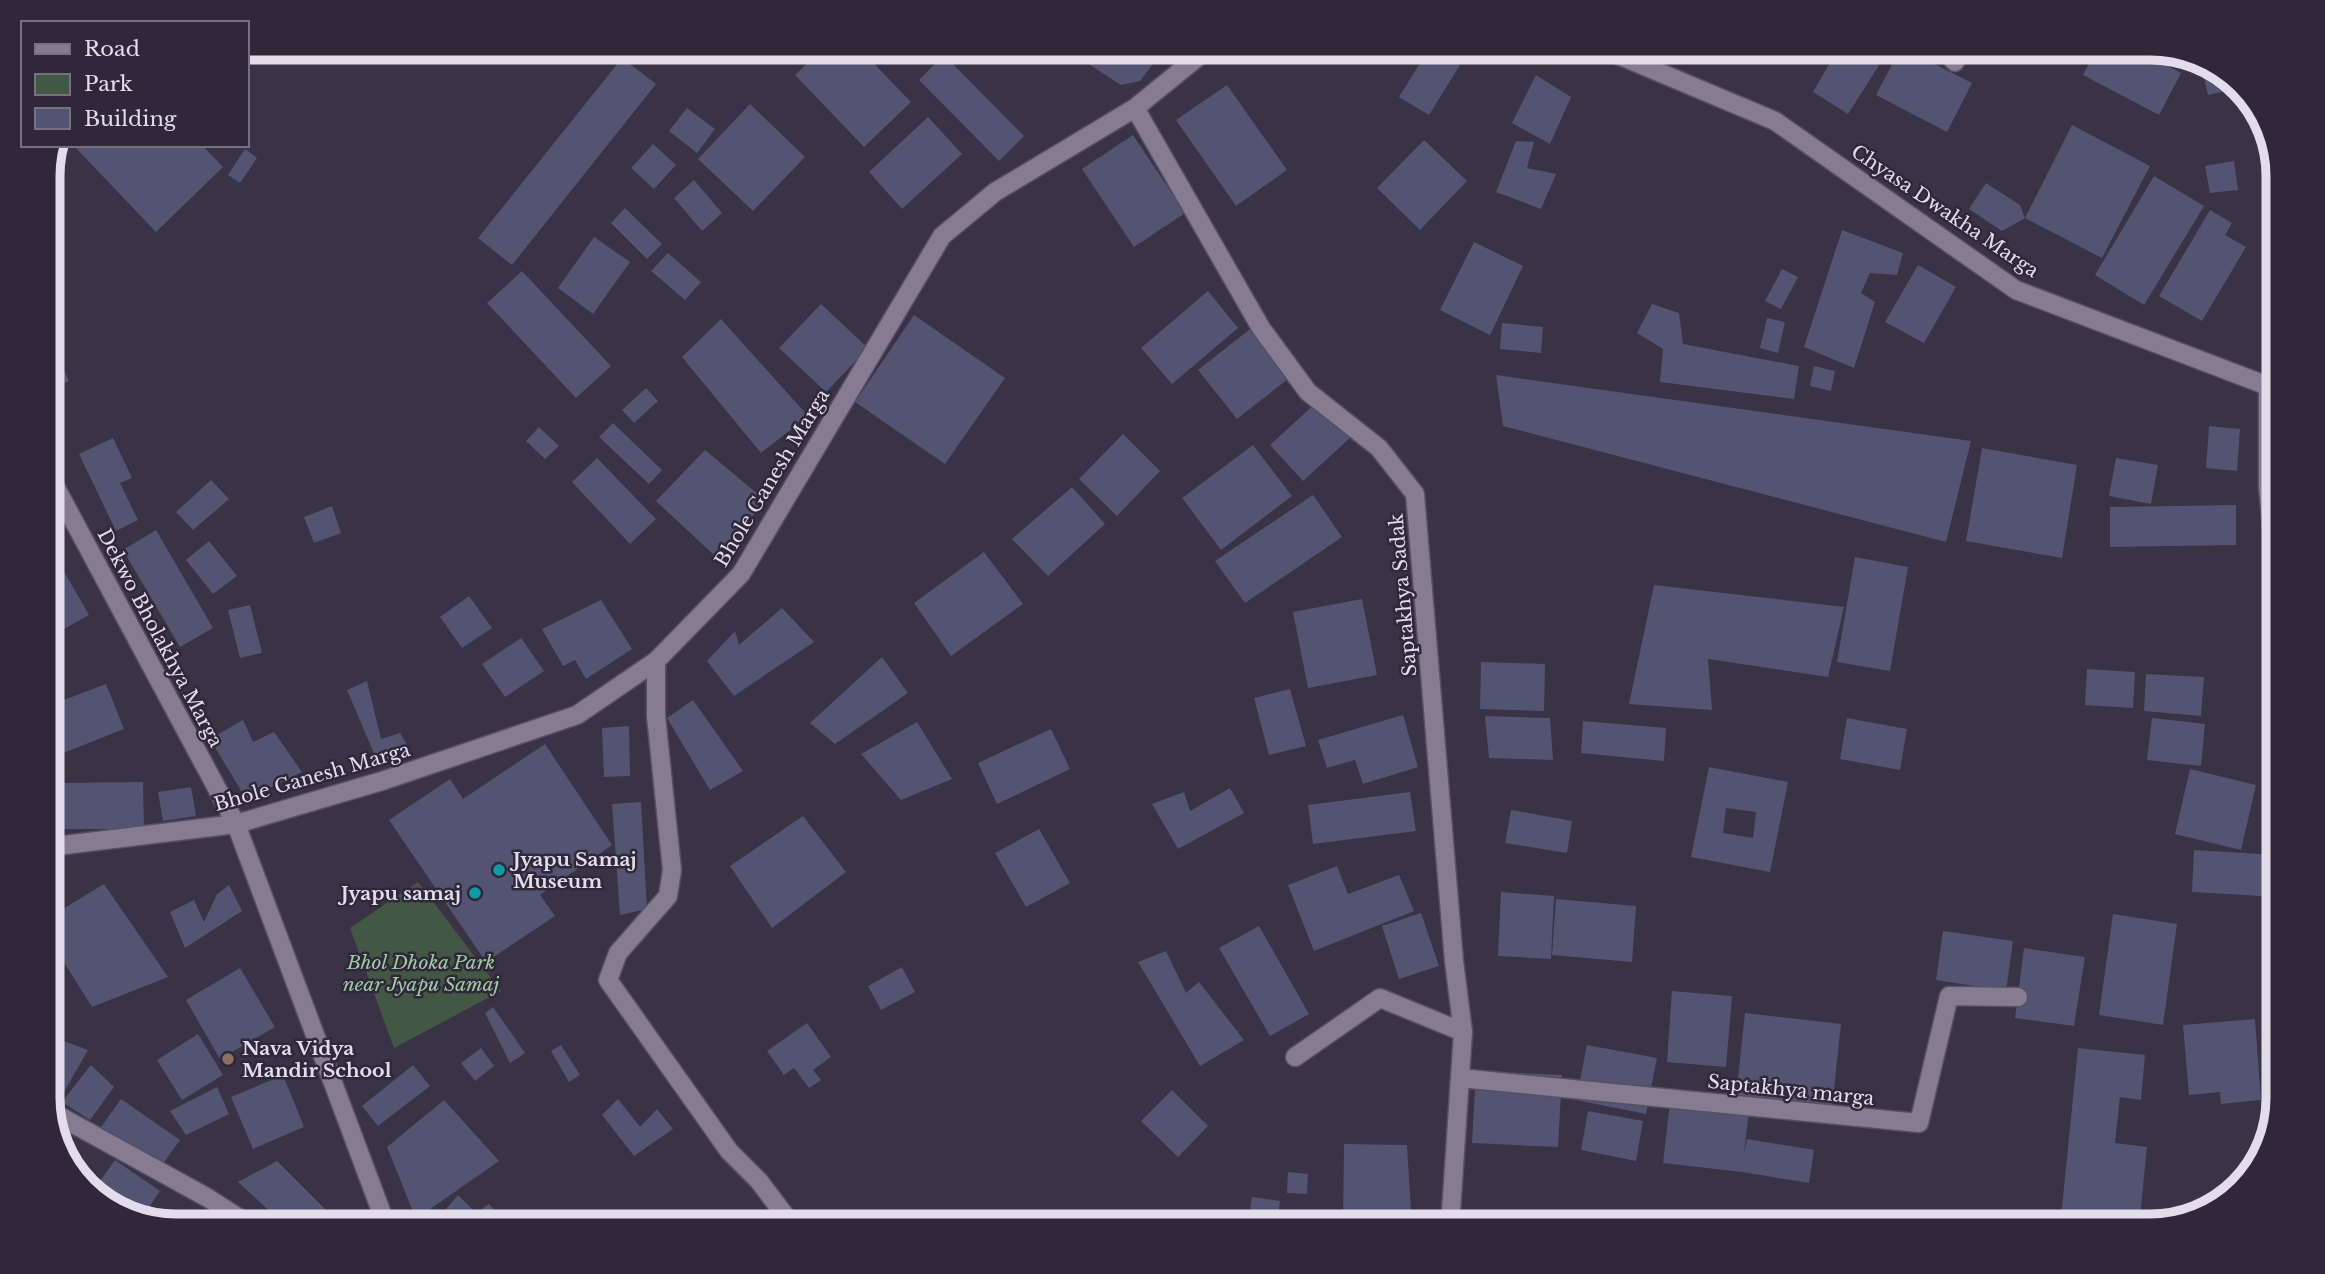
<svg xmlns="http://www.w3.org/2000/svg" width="2325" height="1274" font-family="'Libre Baskerville',serif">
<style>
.park{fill:#425844}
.building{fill:#525472;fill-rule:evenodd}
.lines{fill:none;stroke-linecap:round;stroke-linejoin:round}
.service-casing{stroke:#575060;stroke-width:21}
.minor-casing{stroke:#575060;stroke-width:21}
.secondary-casing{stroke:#575060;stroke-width:21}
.service{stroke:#857c92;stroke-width:18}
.minor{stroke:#857c92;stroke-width:18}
.secondary{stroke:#857c92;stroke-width:18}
.culture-dot{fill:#0f9aa8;stroke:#30283a;stroke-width:2.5}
.education-dot{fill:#8d6e63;stroke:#30283a;stroke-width:2.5}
.labels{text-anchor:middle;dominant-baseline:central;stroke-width:5;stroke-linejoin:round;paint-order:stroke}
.street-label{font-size:19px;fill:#e2ddea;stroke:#30283a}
.poi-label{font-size:19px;font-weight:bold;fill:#e2ddea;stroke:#30283a;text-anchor:start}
.park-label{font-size:19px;font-style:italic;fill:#9ccca1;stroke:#30283a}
.rim{fill:none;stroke:#e2ddea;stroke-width:9}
</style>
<rect width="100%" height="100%" fill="#3a3245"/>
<!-- park -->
<path class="park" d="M418,882L501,991L394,1048L350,928Z"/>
<!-- building -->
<path class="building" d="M824,47H858L911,102L864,147L795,75Z
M1062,47H1166L1140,81L1121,85Z
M1430,47L1460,65L1429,115L1399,97Z
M1786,47H1819L1809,63Z
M1839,47H1870L1885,56L1848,114L1813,92Z
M1901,47L1972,83L1947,132L1876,95Z
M2097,47H2133L2181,73L2159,115L2083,75Z
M944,55L1024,136L999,161L919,80Z
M622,58L656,84L512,265L478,238Z
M2200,59L2207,61L2229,80L2231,90L2208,95Z
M1536,75L1571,97L1550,144L1512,123Z
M1227,85L1287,170L1236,206L1176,120Z
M750,104L805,157L753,211L698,159Z
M687,108L715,129L697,153L669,131Z
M928,117L962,154L902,209L869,172Z
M2072,125L2150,166L2102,258L2025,218Z
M1133,135L1185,213L1134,247L1082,169Z
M1424,140L1467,181L1420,230L1377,188Z
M1516,141L1534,142L1527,168L1556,174L1541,209L1496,192Z
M653,144L676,165L654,189L631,168Z
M73,145H202L223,167L156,232Z
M245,149L257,158L240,183L228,175Z
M2234,161L2238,190L2210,193L2205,166Z
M2154,176L2204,206L2144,305L2095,275Z
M694,180L722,213L702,231L674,198Z
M1986,183L2020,205L2025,218L2002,231L1969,209Z
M625,208L662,244L647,259L611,223Z
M2210,210L2232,223L2225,235L2246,247L2202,321L2159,296Z
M1842,230L1903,253L1897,275L1870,273L1861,293L1875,302L1854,368L1804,347Z
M594,237L630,262L593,314L558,288Z
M1474,242L1523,266L1490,335L1440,310Z
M668,253L701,282L685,300L651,271Z
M1918,265L1956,287L1924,343L1885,322Z
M1782,269L1798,277L1781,309L1765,301Z
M522,271L611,366L576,398L487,303Z
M1208,291L1238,328L1172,384L1141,348Z
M821,304L868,348L826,392L779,348Z
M1652,304L1679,313L1683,344L1799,366L1794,399L1660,382L1663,349L1637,333Z
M914,315L1005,378L945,464L855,402Z
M1767,318L1785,322L1778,353L1760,348Z
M721,319L808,416L761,453L682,357Z
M1502,323L1543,327L1541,353L1500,349Z
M1254,326L1293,375L1237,419L1198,370Z
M48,333L69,381L48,391Z
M1814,366L1835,371L1831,391L1810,386Z
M1496,375L1971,441L1946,542L1503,426Z
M646,388L658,401L634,423L622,410Z
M1318,401L1351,437L1303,481L1270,445Z
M613,423L662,470L649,484L599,437Z
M2209,426L2240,429L2237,471L2206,468Z
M539,427L559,446L545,459L526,441Z
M1123,434L1160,471L1117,516L1079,479Z
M113,438L132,478L120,483L138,520L116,531L79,454Z
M1253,445L1292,496L1221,550L1182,498Z
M1982,448L2077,465L2062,558L1966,541Z
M705,450L766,501L716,557L656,501Z
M597,458L656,519L630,544L572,482Z
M2116,458L2158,465L2151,504L2109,496Z
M211,480L229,499L193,530L176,512Z
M1072,487L1105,524L1048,576L1012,539Z
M1313,495L1342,537L1245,603L1215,561Z
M2236,505V545L2110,547V507Z
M332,506L341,533L314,543L304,517Z
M156,530L213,628L180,647L123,550Z
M209,541L237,576L213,594L186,560Z
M48,544L89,615L48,638Z
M984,552L1023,604L951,656L914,603Z
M1855,557L1908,567L1890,671L1837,662Z
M1654,585L1844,607L1828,677L1708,659L1712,710L1629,704Z
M469,596L492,628L462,648L440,617Z
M1362,599L1377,675L1308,688L1293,612Z
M601,600L632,649L586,679L575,660L563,666L542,629Z
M250,605L262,653L240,658L228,610Z
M782,608L814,642L734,696L707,661L735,631L739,645Z
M521,638L544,671L505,697L482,664Z
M882,657L908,693L835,744L810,723Z
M1481,662L1545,664L1544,711L1480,709Z
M2087,669L2135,672L2133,708L2085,705Z
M2146,674L2204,677L2201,716L2144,711Z
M367,681L381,739L400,733L414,756L378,763L347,690Z
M106,684L124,729L48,759V706Z
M1290,689L1306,746L1269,755L1254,698Z
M693,700L743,771L710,790L667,718Z
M1403,715L1418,767L1363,784L1355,760L1327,768L1318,740Z
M1485,716L1550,718L1553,760L1489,758Z
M1847,718L1907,729L1900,770L1840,759Z
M2152,718L2205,724L2201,766L2147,760Z
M243,720L253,742L274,732L302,772L246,799L210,739Z
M1583,721L1666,728L1664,761L1581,753Z
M917,722L952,779L901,800L861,754Z
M629,726L630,776L604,777L602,728Z
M1051,729L1070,769L997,804L978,763Z
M545,744L612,845L540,895L555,916L486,962L389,820L450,779L463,799Z
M1709,767L1788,782L1770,872L1691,857ZM1726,808L1756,812L1753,838L1723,833Z
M2190,769L2256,785L2241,850L2175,834Z
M143,782L144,829H58L57,783Z
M191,787L196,816L163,821L158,792Z
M1230,788L1244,813L1178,849L1152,804L1184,792L1190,811Z
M1410,792L1416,831L1313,844L1308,805Z
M641,802L647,909L620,915L612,804Z
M1511,810L1572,821L1567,853L1505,843Z
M803,816L846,872L772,928L730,866Z
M1039,829L1070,883L1026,907L995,853Z
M2194,850L2278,855V897L2192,892Z
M1337,866L1348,894L1399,875L1414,911L1314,951L1288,885Z
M104,884L168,977L92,1007L48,937V918Z
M229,885L242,911L185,948L170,912L194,900L204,922L217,894Z
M1501,892L1554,896L1551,959L1498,956Z
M1556,899L1636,906L1632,962L1552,955Z
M1421,913L1439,966L1399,979L1382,926Z
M2113,914L2177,924L2163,1025L2099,1015Z
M1259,926L1309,1014L1270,1036L1219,948Z
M1943,931L2013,941L2006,991L1936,980Z
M2024,948L2085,957L2074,1026L2015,1018Z
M1166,951L1186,993L1199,982L1244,1040L1200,1066L1138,962Z
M902,967L915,992L881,1010L868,986Z
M240,968L275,1027L220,1059L186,1000Z
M1672,991L1732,996L1726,1067L1667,1062Z
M493,1007L525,1053L510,1063L485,1013Z
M1745,1013L1841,1024L1832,1108L1736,1097Z
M2255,1019L2261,1100L2221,1104L2220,1092L2189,1095L2183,1025Z
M807,1023L831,1057L813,1070L821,1080L809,1088L794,1068L784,1075L767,1051Z
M198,1034L223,1075L182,1100L157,1060Z
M48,1035L88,1050L60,1099L48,1095Z
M561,1045L580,1075L569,1082L551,1051Z
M1587,1045L1657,1058L1646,1114L1576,1100Z
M481,1048L494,1066L475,1081L461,1063Z
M2078,1048L2145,1055L2141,1100L2120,1097L2115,1143L2147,1147L2139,1227H2060Z
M91,1065L114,1087L90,1120L62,1102Z
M413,1065L430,1086L378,1126L362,1106Z
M1476,1071L1562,1075L1558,1147L1472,1143Z
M283,1075L304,1127L253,1149L231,1097Z
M217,1087L229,1114L186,1135L170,1111Z
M1172,1090L1208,1126L1178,1157L1141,1121Z
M121,1099L180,1140L160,1168L101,1127Z
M618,1099L640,1127L657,1109L673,1129L634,1156L602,1115Z
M444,1100L499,1161L416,1219L387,1147Z
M1670,1102L1749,1111L1744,1153L1747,1139L1814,1150L1809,1183L1742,1172L1663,1163Z
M1588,1111L1643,1121L1636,1161L1581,1150Z
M1344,1144L1407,1145L1412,1227H1343Z
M115,1160L160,1191L141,1219L118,1213L93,1191Z
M277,1161L343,1227H287L238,1182Z
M1288,1172L1308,1174L1307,1194L1287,1193Z
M458,1195L476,1213L489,1204L510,1227H431Z
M1252,1197L1280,1201L1277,1227H1247Z
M878,1217V1227H846V1226Z
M1301,1218L1328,1222L1327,1227H1300Z"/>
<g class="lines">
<!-- service casing -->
<g class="service-casing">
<path id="service" d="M1941,47L1955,62
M656,661V716L672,870L668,896L618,953L608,980L729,1151L759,1181L790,1222
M1295,1057L1380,998L1463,1032"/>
</g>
<!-- minor casing -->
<g class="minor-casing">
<path id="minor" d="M1210,47L1135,108L1261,328L1308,392L1379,448L1415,494L1454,961L1463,1032L1450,1227
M2268,386V487L2278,590
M48,473L236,824L387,1227
M48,847L236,824L382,781L577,715L656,661L741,574L942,236L995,192L1135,108
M1460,1078L1919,1123L1949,996L2018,997
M49,1113L61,1117L208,1198L253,1227"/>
</g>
<!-- secondary casing -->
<g class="secondary-casing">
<path id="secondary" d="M1599,47L1775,121L2016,290L2268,386L2278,388"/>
</g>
<!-- service -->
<use href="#service" class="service"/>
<!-- minor -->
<use href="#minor" class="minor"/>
<!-- secondary -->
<use href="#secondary" class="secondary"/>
</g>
<!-- markers -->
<g class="culture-dot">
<circle cx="499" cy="870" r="7"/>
<circle cx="475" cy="893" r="7"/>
</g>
<circle class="education-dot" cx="228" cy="1059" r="7"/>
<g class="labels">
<!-- street labels -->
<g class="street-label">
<text transform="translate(1945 211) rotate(34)">Chyasa Dwakha Marga</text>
<text transform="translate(772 478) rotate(-59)">Bhole Ganesh Marga</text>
<text transform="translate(1403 595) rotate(-95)">Saptakhya Sadak</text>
<text transform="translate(160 638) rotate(62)">Dekwo Bholakhya Marga</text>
<text transform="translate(312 777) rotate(-16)">Bhole Ganesh Marga</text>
<text transform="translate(1791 1090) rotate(6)">Saptakhya marga</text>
</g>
<!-- poi labels -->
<g class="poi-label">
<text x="513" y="859">Jyapu Samaj<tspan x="513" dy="22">Museum</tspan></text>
<text x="461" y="893" text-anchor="end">Jyapu samaj</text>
<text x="242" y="1048">Nava Vidya<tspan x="242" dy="22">Mandir School</tspan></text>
</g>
<!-- park labels -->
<g class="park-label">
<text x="421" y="962">Bhol Dhoka Park<tspan x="421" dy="22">near Jyapu Samaj</tspan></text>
</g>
</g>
<!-- crop -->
<path d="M0 0H2325V1274H0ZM176 60H2150A116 116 0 0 1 2266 176V1098A116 116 0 0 1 2150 1214H176A116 116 0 0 1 60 1098V176A116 116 0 0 1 176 60Z" fill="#30283a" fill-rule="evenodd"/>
<path class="rim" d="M176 60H2150A116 116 0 0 1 2266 176V1098A116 116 0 0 1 2150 1214H176A116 116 0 0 1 60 1098V176A116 116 0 0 1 176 60Z"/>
<!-- legend -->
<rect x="21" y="21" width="228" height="126" fill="#30283a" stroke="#777080" stroke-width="2"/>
<rect x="35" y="44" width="35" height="10" fill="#857c92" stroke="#777080" stroke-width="2"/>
<text x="84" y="56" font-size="21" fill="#e2ddea">Road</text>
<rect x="35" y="74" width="35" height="21" fill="#425844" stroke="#777080" stroke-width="2"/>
<text x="84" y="91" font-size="21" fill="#e2ddea">Park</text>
<rect x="35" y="108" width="35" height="21" fill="#525472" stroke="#777080" stroke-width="2"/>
<text x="84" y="126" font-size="21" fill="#e2ddea">Building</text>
</svg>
